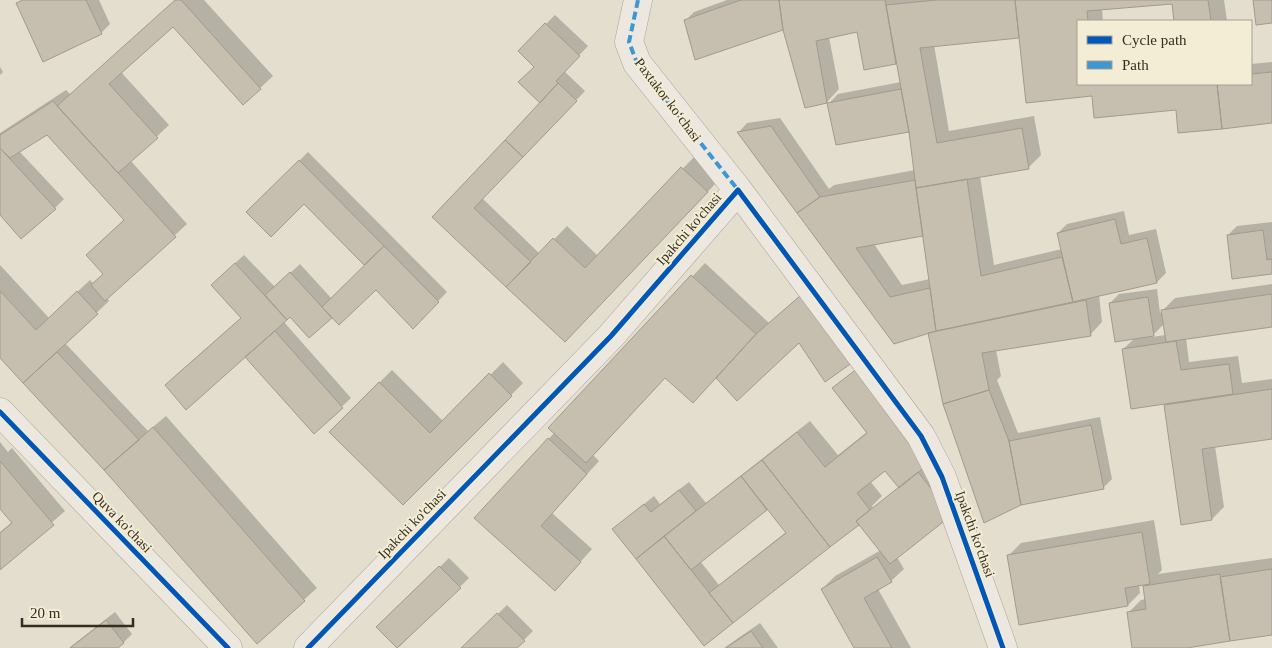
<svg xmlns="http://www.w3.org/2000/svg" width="1272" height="648" font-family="Georgia,serif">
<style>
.shadow{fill:#0003;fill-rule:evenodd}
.building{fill:#c6beaf;stroke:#a39a8e}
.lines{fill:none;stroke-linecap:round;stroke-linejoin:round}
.minor-casing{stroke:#a8a397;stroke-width:29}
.minor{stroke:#ece8df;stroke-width:28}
.quiet{stroke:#3e96d5;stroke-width:4;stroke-dasharray:8 4;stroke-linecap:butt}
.cycleway-casing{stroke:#f3edd5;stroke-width:8}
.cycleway{stroke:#0057b8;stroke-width:5}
.labels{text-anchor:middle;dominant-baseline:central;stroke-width:4;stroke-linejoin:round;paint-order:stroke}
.street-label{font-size:14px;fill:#362d20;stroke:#f3edd5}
</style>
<rect width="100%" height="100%" fill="#e3dece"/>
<!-- shadow -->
<path class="shadow" d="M21,0H99L110,24L101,33L18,3Z
M176,0H204L273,76L244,103L173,26L121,72L169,125L131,161L187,224L107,298L109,301L65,343L148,431L166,416L317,588L257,642L106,470L0,357V265L49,318L90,280L94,284L104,274L87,255L125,219L47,133L19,151L64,199L55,208L0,213V133L66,90L71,95Z
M727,0H1224L1227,21H1175L1174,3L1102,9L1103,21H1078V84H1251V64L1272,62V122L1093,95L1027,102L1020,35L934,45L949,131L1034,116L1041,155L1029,167L980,176L994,265L1062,249L1058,233L1067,224L1124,211L1129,235L1156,229L1166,273L1157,282L1099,295L1102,322L1090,335L996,350L1001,376L997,380L1018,433L1100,417L1112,479L1103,488L1021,504L929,332L894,343L739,132L747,123L780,118L829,189L834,185L915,170L908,130L829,103L838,94L901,82L897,62L865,69L858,31L829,37L839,89L827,102L806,106L784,28L685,21L694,12ZM924,235L930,279L902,285L874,244Z
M555,15L588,46L564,71L585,91L482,198L540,254L567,226L598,256L695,156L720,179L577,328L433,216L542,103L536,67L519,51Z
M0,67L3,72L0,75Z
M308,152L447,292L413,327L376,288L332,316L309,336L290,316L284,322L351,398L314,433L245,356L175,376L242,317L221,276L244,255L275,287L300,264L332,299L366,265L304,203L248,212Z
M1272,222V273L1228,235L1237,226Z
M705,263L769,323L821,277L868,347L799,341L737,399L717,377H666L593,455L599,461L552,513L592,549L567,577L476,518L555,432L550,428Z
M1272,284V326L1186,338L1189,362L1238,356L1242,383L1272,379V438L1215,446L1224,507L1212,519L1165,405L1168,403L1123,349L1135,338L1110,303L1119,294L1157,289L1160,313L1175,298ZM1164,324L1166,335L1151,337Z
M871,357L960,506L897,557L904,569L891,581L878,589L911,648H855L822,589L835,576L881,550L859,523L705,644L614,529L654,496L660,504L689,482L706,503L810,421L838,455L867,432L834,388ZM885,469L900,487L873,508L872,506L882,496L870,481ZM768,508L786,532L719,585L700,561Z
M503,362L523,383L403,504L330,432L392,370L444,422Z
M0,442L8,452L12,448L65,511L0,568V532L12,522L0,507Z
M1154,520L1162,570L1158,574L1272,558V634L1180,648H1134L1128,613L1141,600L1146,599L1144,587L1148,583L1139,584L1140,593L1128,605L1009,555L1021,543Z
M449,558L469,578L399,647L378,627Z
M507,605L533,631L516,648H463Z
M115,612L132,634L123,643L116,648H69Z
M760,623L778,648H724Z"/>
<!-- building -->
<path class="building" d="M23,0H86L102,34L43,62L16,3Z
M175,0H181L261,89L243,105L173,27L109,84L158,138L118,173L57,106Z
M741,0H779L783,30L695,60L684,20Z
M779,0H885L896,64L864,70L857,32L816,41L827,103L805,108L783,30Z
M936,0H1015L1019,38L920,48L937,143L1022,128L1029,169L916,188L909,132L886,5Z
M1015,0H1208L1211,21H1174L1172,4L1087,11L1088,21H1078V84H1217L1222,129L1178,133L1176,110L1094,118L1092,96L1026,103Z
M1253,0H1272V23L1256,25Z
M545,23L580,56L556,81L558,83L540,103L518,82L534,67L518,51Z
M1272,72V123L1222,129L1217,84H1251V74Z
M558,83L577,101L523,157L505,140Z
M901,89L909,132L836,145L827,103Z
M53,101L176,237L105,301L91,285L103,274L86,255L124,220L47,135L10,158L0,148V135Z
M771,126L820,197L797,213L737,132Z
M505,140L523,157L474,208L531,262L506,287L432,217Z
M0,148L56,209L21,239L0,215Z
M299,160L384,246L364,265L304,204L271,237L246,212Z
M681,167L708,192L565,342L506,287L553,238L585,268Z
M967,179L981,276L1062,257L1073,302L936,331L916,188Z
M915,180L923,236L856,248L890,297L930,288L936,331L894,344L797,213L820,197Z
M1115,219L1121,244L1147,238L1157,283L1073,302L1057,233Z
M1263,230L1267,260L1272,259V274L1232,279L1227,235Z
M384,246L439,302L413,329L376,290L339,325L322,307Z
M235,263L287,320L186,410L165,385L241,318L211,285Z
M290,272L332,318L309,338L290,317L287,320L265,295Z
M691,275L756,334L693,403L665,378L586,463L548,428Z
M808,289L856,360L825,382L799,343L737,401L716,378L756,334Z
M0,291L36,330L77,291L98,314L23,383L0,358Z
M1272,294V327L1166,342L1161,310Z
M1148,297L1154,336L1115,342L1109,303Z
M1086,300L1091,336L982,353L989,390L943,404L928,333Z
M275,331L343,408L314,434L245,357Z
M1176,341L1181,370L1229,364L1233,394L1131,409L1122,349Z
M57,352L139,440L104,470L23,383Z
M858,368L931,462L899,488L885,471L857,493L870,510L856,521L859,525L830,547L762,460L797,432L825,467L867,433L832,388Z
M489,373L512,396L403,505L329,432L379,382L430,433Z
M1272,389V439L1202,449L1212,520L1181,525L1164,405Z
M989,390L1009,441L1021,505L984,523L943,404Z
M1091,425L1104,489L1021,505L1009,441Z
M153,427L305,601L257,644L104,470Z
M548,438L587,474L541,526L581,562L555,591L474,518Z
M762,460L830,547L733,623L709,593L786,533L741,476Z
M0,461L54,525L0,570V533L12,523L0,509Z
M918,472L952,515L890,564L856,521Z
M741,476L767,510L691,570L664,536Z
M679,490L696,511L636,559L612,529L644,504L651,512Z
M1142,532L1150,584L1125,588L1128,606L1019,625L1007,555Z
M664,536L733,623L704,646L636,559Z
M877,557L892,582L864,598L892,648H854L821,589Z
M439,566L461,588L397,648L376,627Z
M1272,569V635L1230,641L1220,577Z
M1220,574L1230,641L1187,648H1132L1127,612L1146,609L1143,586Z
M497,613L525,641L517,648H461Z
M106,620L124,643L118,648H70Z
M751,631L763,648H726Z"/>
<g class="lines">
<!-- minor casing -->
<g class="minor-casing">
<path id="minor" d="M638,0L629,42L637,63L738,190
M0,412L228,648
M308,648L611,336L738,190L921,436L942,477L1003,648"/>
</g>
<!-- minor -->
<use href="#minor" class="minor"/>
<!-- quiet -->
<path class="quiet" d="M638,0L629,42L637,63L738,190"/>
<!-- cycleway casing -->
<g class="cycleway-casing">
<path id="cycleway" d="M0,412L228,648
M308,648L611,336L738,190L921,436L942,477L1003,648"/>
</g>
<!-- cycleway -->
<use href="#cycleway" class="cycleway"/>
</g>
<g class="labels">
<!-- street labels -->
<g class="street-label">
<text transform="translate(668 100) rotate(53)">Paxtakor koʻchasi</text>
<text transform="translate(689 229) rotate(-49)">Ipakchi ko'chasi</text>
<text transform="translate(122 522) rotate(46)">Quva ko'chasi</text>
<text transform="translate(412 524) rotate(-46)">Ipakchi ko'chasi</text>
<text transform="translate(975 534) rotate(70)">Ipakchi ko'chasi</text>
</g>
</g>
<!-- legend -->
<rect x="1077" y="20" width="175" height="65" fill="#f3edd5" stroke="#a7a08d"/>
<rect x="1087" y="36" width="25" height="8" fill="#0057b8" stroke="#a7a08d"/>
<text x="1122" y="45" font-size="15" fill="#362d20">Cycle path</text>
<rect x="1087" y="61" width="25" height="8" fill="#3e96d5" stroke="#a7a08d"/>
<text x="1122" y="70" font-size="15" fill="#362d20">Path</text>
<!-- scale -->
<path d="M22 618v8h111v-8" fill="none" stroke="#362d20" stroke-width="2.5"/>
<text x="30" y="618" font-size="15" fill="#362d20" stroke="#f3edd5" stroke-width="4" paint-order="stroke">20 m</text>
</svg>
